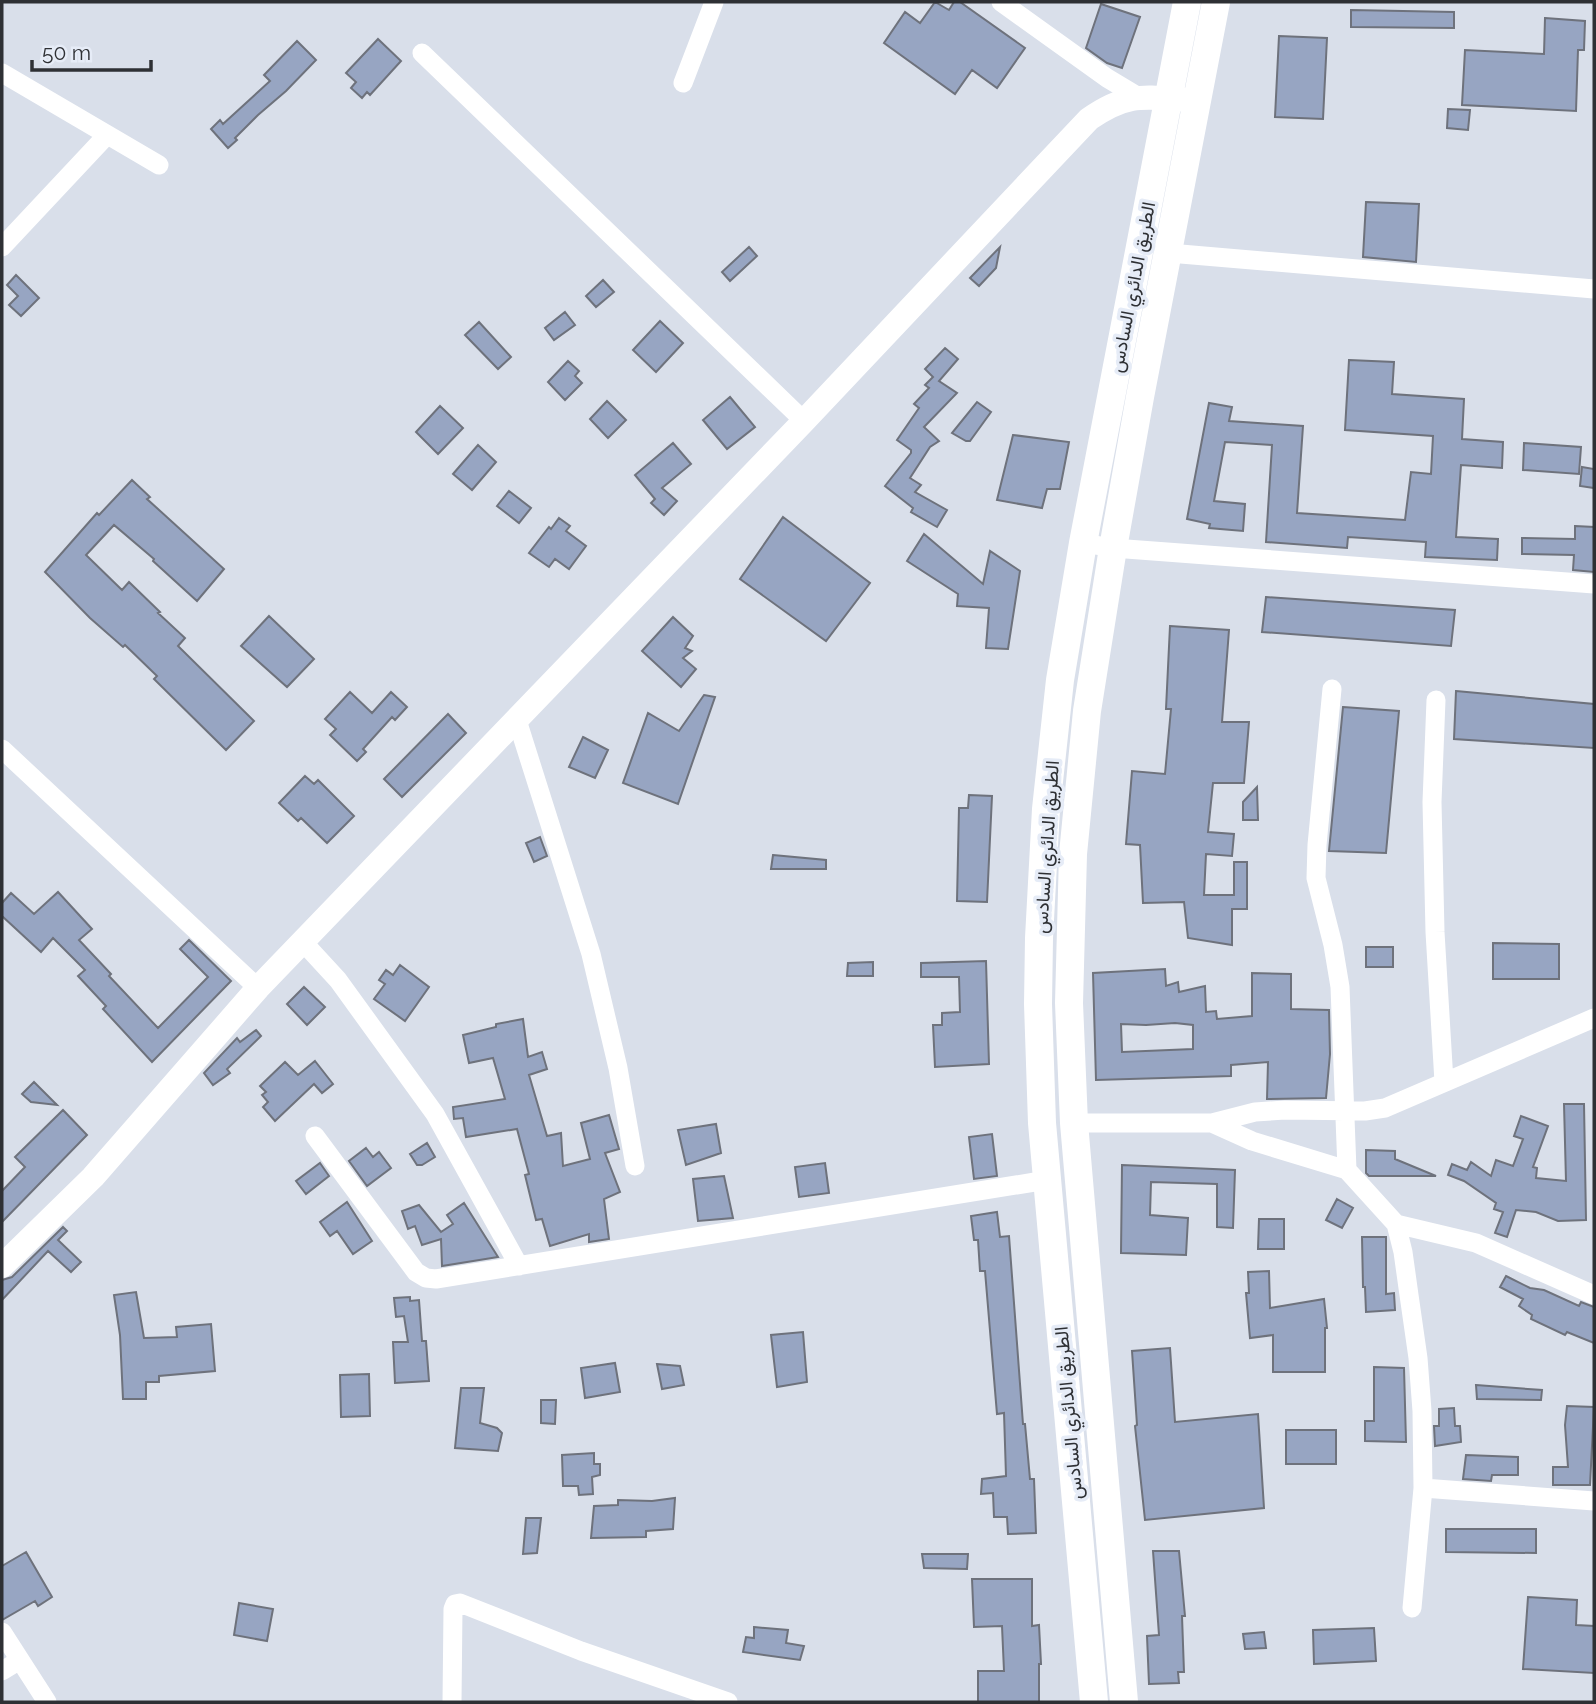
<svg xmlns="http://www.w3.org/2000/svg" width="1596" height="1704" font-family="Raleway,Vazirmatn,sans-serif">
<style>
.building{fill:#97a5c2;stroke:#6e727c;stroke-width:2;fill-rule:evenodd}
.lines{fill:none;stroke-linecap:round;stroke-linejoin:round}
.minor{stroke:#fff;stroke-width:19}
.major{stroke:#fff;stroke-width:24}
.highway{stroke:#fff;stroke-width:28}
.labels{text-anchor:middle;dominant-baseline:central;stroke-width:7;stroke-linejoin:round;paint-order:stroke}
.street-label{font-size:19px;fill:#2e3034;stroke:#e6ecf7}
</style>
<rect width="100%" height="100%" fill="#d9dfea"/>
<!-- building -->
<path class="building" d="M935,2L949,10L954,2H960L1025,48L997,88L972,70L955,94L884,43L905,12L920,23Z
M1101,4L1140,17L1122,68L1107,63L1086,48Z
M1351,10L1454,12V28L1351,27Z
M1545,18L1585,21L1584,50H1578L1576,111L1462,105L1465,50L1544,54Z
M1279,36L1327,38L1323,119L1275,117Z
M378,39L401,61L370,95L367,92L362,98L351,88L356,82L346,73Z
M297,41L316,60L286,91L258,115L235,138L237,140L228,148L211,129L220,120L223,124L270,81L264,75Z
M1448,109L1470,110L1468,130L1447,128Z
M1366,202L1419,204L1416,262L1363,257Z
M749,247L757,256L730,281L722,272Z
M1000,247L996,268L979,286L970,278Z
M16,275L39,298L21,316L9,305L18,296L7,285Z
M603,280L614,292L596,307L586,296Z
M565,312L575,325L554,340L545,328Z
M660,321L683,343L656,372L633,350Z
M479,322L511,357L498,369L465,335Z
M945,348L958,359L939,381L957,393L924,427L939,441L930,447L910,478L921,485L915,492L947,510L937,527L911,512L913,508L885,486L911,453V450L897,440L919,408L914,404L929,388L925,385L933,377L925,369Z
M1349,360L1394,362L1392,394L1464,399L1462,439L1503,442L1502,468L1461,465L1456,537L1498,539L1497,560L1425,557L1426,542L1348,537L1347,548L1266,542L1272,445L1225,442L1214,501L1245,504L1243,531L1209,528L1210,524L1187,519L1209,403L1232,407L1229,421L1303,426L1297,513L1405,520L1411,472L1431,474L1433,436L1345,430Z
M568,361L579,371L575,376L582,383L565,400L548,382Z
M730,397L755,427L727,449L703,420Z
M607,401L626,420L608,438L590,419Z
M977,402L991,412L970,441H966L952,433Z
M440,406L463,428L438,454L416,432Z
M1013,435L1069,442L1060,489H1047L1042,508L997,500Z
M673,443L691,464L662,488L677,501L664,515L651,503L655,499L635,475Z
M1524,443L1581,447L1579,474L1523,470Z
M478,445L496,462L472,490L453,474Z
M1582,467L1594,469V488L1580,486Z
M132,480L150,497L147,499L224,569L197,601L153,561L154,559L114,525L86,555L122,590L129,582L160,612L158,613L185,638L178,646L254,721L226,750L154,679L157,676L125,645L123,647L90,618L45,572L97,513L99,515Z
M509,491L531,508L519,523L497,506Z
M783,517L870,583L826,641L740,579Z
M559,518L570,526L566,531L586,546L569,569L555,559L549,567L529,553L549,527L551,529Z
M1575,526L1594,527V572L1573,570L1574,555L1522,554V538L1575,539Z
M924,534L983,584L990,551L1020,571L1008,649L986,648L989,608L957,606L958,594L907,561Z
M1266,597L1455,610L1451,646L1262,632Z
M269,616L314,659L287,687L241,646Z
M673,617L693,636L685,648L692,651L683,658L696,669L681,687L642,651Z
M1170,626L1229,630L1222,722H1249L1244,783H1213L1208,832L1234,834L1232,856L1206,854L1204,895H1234V862H1247V909H1232V945L1188,938L1184,902L1143,903L1140,845L1126,844L1132,771L1165,774L1171,709H1166Z
M1456,691L1594,704V748L1454,739Z
M350,692L372,713L391,692L407,707L395,720L392,717L363,749L366,752L357,761L330,735L336,729L325,719Z
M704,695L715,697L678,804L623,783L648,713L679,731Z
M1343,707L1399,711L1386,853L1329,851Z
M448,714L466,733L402,797L384,779Z
M583,737L608,750L595,778L569,767Z
M305,776L314,784L318,780L354,816L327,843L301,818L298,821L279,803Z
M1257,787L1258,820H1243V802Z
M969,795L992,796L987,902L957,901L959,808H968Z
M540,837L547,856L534,862L526,843Z
M773,855L826,860V869H771Z
M58,892L92,929L79,940L111,974L109,976L158,1028L208,977L180,949L189,940L231,981L152,1062L103,1009L106,1006L78,976L85,970L53,938L41,952L2,916V903L11,893L34,914Z
M1493,943L1559,944V979H1493Z
M1366,947H1393V967H1366Z
M986,961L989,1064L935,1067L933,1025H942V1013L960,1012L959,977H921V963Z
M873,962V976H847L848,963Z
M400,965L429,987L405,1021L374,999L385,984L379,980L386,970L393,975Z
M1165,969L1166,986L1178,982L1179,992L1205,986L1206,1012L1216,1011L1217,1019L1252,1016V973L1291,974V1009L1329,1010L1330,1054L1326,1098L1267,1099L1268,1062L1231,1065V1076L1096,1080L1093,973ZM1175,1023L1193,1025V1049L1122,1052L1121,1024L1146,1025Z
M304,987L325,1007L307,1025L287,1004Z
M523,1019L528,1057L542,1052L547,1069L529,1075L547,1136L561,1133L563,1166L590,1159L581,1123L609,1115L619,1149L605,1153L620,1192L604,1199L609,1239L589,1242V1234L550,1246L542,1219L536,1220L525,1175L529,1174L517,1129L466,1137L463,1118L454,1119L453,1107L505,1099L493,1058L469,1063L463,1035L496,1027V1024Z
M256,1030L261,1036L227,1069L230,1073L213,1085L204,1073L237,1038L240,1042Z
M315,1061L333,1084L322,1093L314,1084L275,1121L263,1107L268,1102L262,1095L266,1092L260,1086L285,1062L298,1075Z
M34,1082L57,1105L31,1102L22,1094Z
M1564,1104H1584L1586,1220L1558,1221L1536,1212L1516,1210L1507,1237L1495,1233L1503,1212L1494,1209L1496,1203L1464,1181L1448,1175L1452,1164L1467,1170L1471,1162L1491,1176L1496,1160L1513,1166L1523,1139L1514,1136L1521,1116L1548,1126L1533,1167L1537,1168L1536,1178L1566,1181Z
M63,1110L87,1135L2,1222V1191L25,1167L15,1157Z
M716,1124L721,1153L686,1165L678,1130Z
M992,1134L997,1176L974,1179L969,1137Z
M427,1143L435,1157L422,1165H417L410,1154Z
M366,1148L373,1157L379,1152L391,1168L367,1186L349,1161Z
M1366,1150L1395,1151V1159L1436,1176H1369L1366,1173Z
M320,1163L329,1176L306,1194L296,1181Z
M825,1163L829,1193L799,1197L795,1167Z
M1122,1165L1235,1170L1233,1228L1217,1227V1184L1151,1182L1150,1215L1188,1218L1186,1255L1121,1253Z
M724,1176L733,1218L698,1221L693,1179Z
M1337,1199L1353,1208L1342,1228L1326,1220Z
M347,1202L372,1241L353,1254L337,1231L330,1236L320,1222Z
M464,1203L498,1257L442,1266L441,1239L422,1245L415,1226L408,1229L402,1211L419,1205L441,1232L453,1224L447,1215Z
M997,1212L1000,1237L1009,1236L1023,1424H1025L1030,1479H1034L1036,1533L1008,1534L1007,1517H994L993,1493L981,1494L982,1479L1006,1476L1004,1413L997,1414L985,1271H980L978,1240H974L971,1216Z
M1259,1219H1284V1249H1258Z
M63,1227L67,1231L58,1240L81,1262L71,1272L48,1251L2,1300V1280L12,1277Z
M1362,1237H1386V1294L1394,1293L1395,1310L1366,1312L1365,1287H1363Z
M1269,1271L1270,1308L1324,1299L1327,1328H1325V1372H1273V1335L1250,1338L1246,1293H1249L1248,1272Z
M1506,1276L1530,1288L1544,1290L1579,1306L1581,1302L1594,1307V1343L1567,1332L1565,1335L1531,1319L1532,1315L1519,1306L1523,1299L1500,1287Z
M136,1292L144,1338L177,1337L176,1327L211,1324L215,1371L159,1376V1382H146V1399H123L120,1335L114,1295Z
M410,1297V1301L419,1300L422,1341H426L429,1381L395,1383L393,1342H408L404,1316L396,1317L394,1298Z
M803,1332L807,1382L777,1387L771,1335Z
M1170,1348L1175,1422L1258,1414L1264,1508L1145,1520L1135,1426L1137,1425L1132,1351Z
M615,1363L620,1392L585,1398L581,1368Z
M657,1364L680,1366L684,1385L662,1389Z
M1374,1367L1404,1368L1406,1442L1365,1441V1421H1374Z
M369,1374L370,1416L341,1417L340,1375Z
M1476,1385L1542,1390L1541,1400L1477,1399Z
M461,1388H484L480,1423L497,1428L502,1433L498,1451L455,1448Z
M541,1400H556L555,1424L541,1423Z
M1567,1406L1594,1407L1590,1485H1553V1467H1568L1565,1425Z
M1454,1408L1455,1426H1460L1461,1442L1435,1446L1434,1426H1439V1409Z
M1286,1430H1336V1464H1286Z
M594,1453V1464H600V1475L592,1477L593,1494L579,1495L578,1486H563L562,1455Z
M1466,1455L1518,1457V1475H1492L1491,1481L1463,1479Z
M675,1498L673,1529L646,1531V1537L591,1538L594,1506L618,1505V1500L652,1501Z
M526,1518H541L537,1553L523,1554Z
M1446,1529H1536V1553L1446,1552Z
M1153,1551H1179L1185,1616H1182L1184,1672H1178L1179,1683L1149,1684L1147,1636L1159,1635Z
M26,1552L52,1597L38,1606L35,1601L2,1620V1566Z
M922,1554H968L967,1569L924,1568Z
M972,1579H1032V1626L1039,1625L1041,1664H1039V1702H978V1671H1004L1002,1626L974,1627Z
M1528,1597L1577,1600L1576,1625L1594,1626V1673L1523,1669Z
M239,1603L273,1609L267,1641L234,1635Z
M754,1627L788,1630L786,1643L804,1646L800,1660L743,1652L746,1637L754,1638Z
M1374,1628L1376,1661L1314,1664L1313,1630Z
M1264,1632L1266,1648L1245,1649L1243,1634Z"/>
<g class="lines">
<!-- minor -->
<path class="minor" d="M1001,2L1107,78L1137,96
M422,53L804,421
M2,73L159,165
M683,83L714,2
M2,247L107,135
M1169,253L1594,289
M1083,543L1113,548L1594,584
M1332,689L1317,845L1316,878L1333,945L1340,987L1347,1170
M1436,700L1432,802L1435,932L1444,1082
M517,720L591,954L618,1068L635,1166
M2,749L258,988
M303,942L338,980L435,1114L519,1266
M1074,1123H1212L1255,1112L1285,1110L1365,1111L1385,1108L1594,1018
M1212,1123L1252,1141L1347,1170L1396,1224L1403,1252L1409,1295L1418,1358L1422,1411L1423,1488L1412,1608
M315,1136L416,1272L426,1278L436,1279L1047,1180
M1396,1224L1476,1243L1594,1295
M1423,1488L1594,1501
M2,1632L47,1702
M2,1671L20,1660
M452,1702L453,1609L455,1604L460,1603L581,1651L728,1702"/>
<!-- major -->
<path class="major" d="M2,1266L93,1177L258,988L804,421L1089,119C1128,92 1144,97 1189,100"/>
<!-- highway -->
<path class="highway" d="M1094,1702L1042,1123L1038,1004L1039,938L1046,809L1060,680L1083,543L1187,2
M1124,1702L1074,1123L1069,1003L1073,854L1087,711L1113,548L1140,397L1216,2"/>
</g>
<g class="labels">
<!-- street labels -->
<g class="street-label">
<text transform="translate(1132 287) rotate(-79)">الطريق الدائري السادس</text>
<text transform="translate(1046 847) rotate(-86)">الطريق الدائري السادس</text>
<text transform="translate(1068 1413) rotate(-95)">الطريق الدائري السادس</text>
</g>
</g>
<!-- border -->
<rect width="1596" height="1704" fill="none" stroke="#2e3034" stroke-width="7"/>
<!-- scale -->
<path d="M32 60v10h119v-10" fill="none" stroke="#2e3034" stroke-width="3.5"/>
<text x="42" y="60" font-size="21" fill="#2e3034" stroke="#e6ecf7" stroke-width="5" paint-order="stroke">50 m</text>
</svg>
